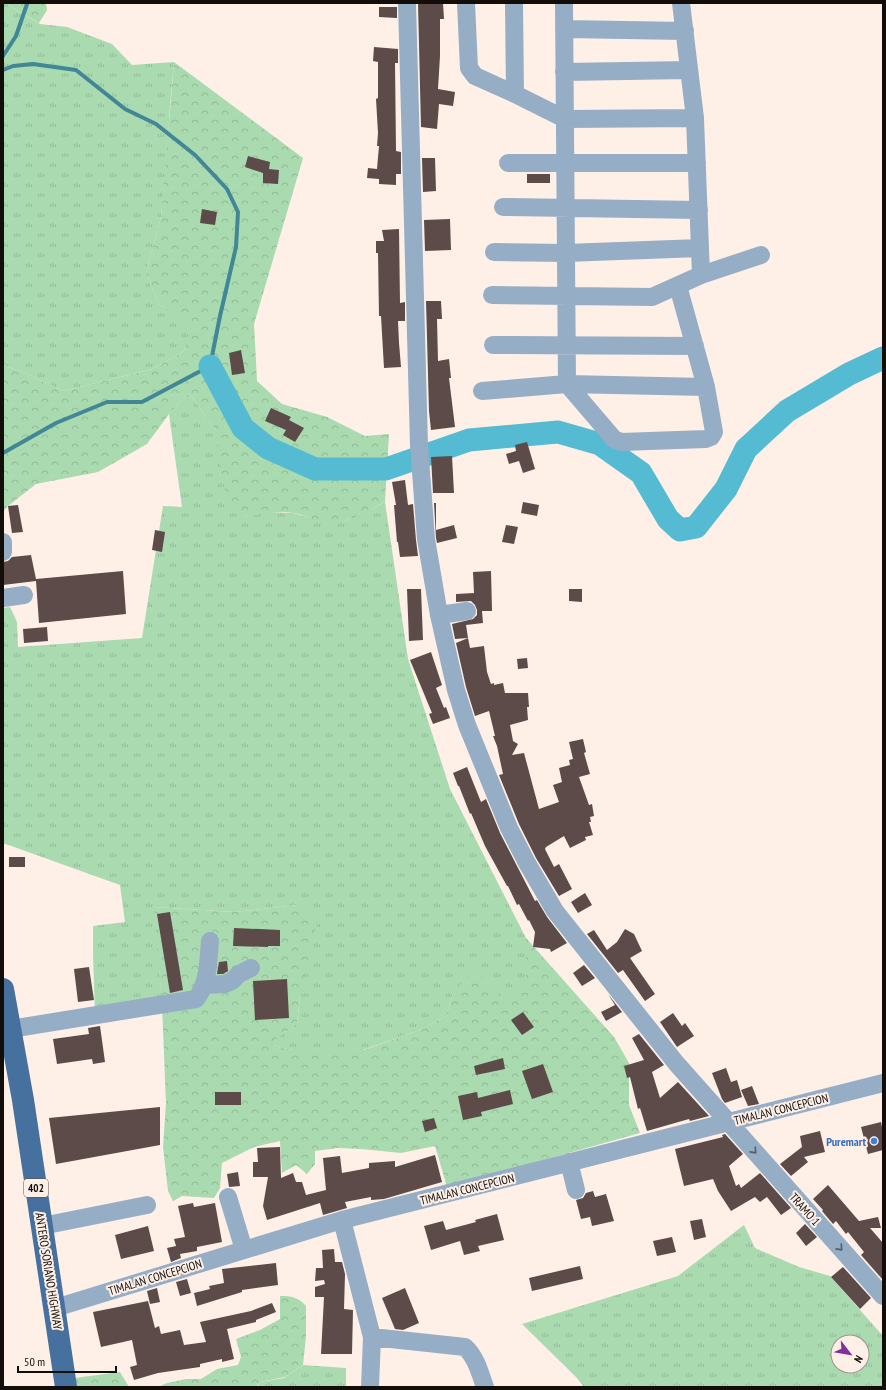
<svg xmlns="http://www.w3.org/2000/svg" width="886" height="1390" font-family="'PT Sans Narrow',sans-serif">
<style>
.grass{fill:url(#grass-tufts);fill-rule:evenodd}
.forest{fill:url(#forest-crowns)}
.lines{fill:none;stroke-linecap:round;stroke-linejoin:round}
.stream{stroke:#418797;stroke-width:4}
.river{stroke:#55bbd3;stroke-width:23}
.building{fill:#5c4b48}
.minor{stroke:#96adc6;stroke-width:18}
.major{stroke:#46719e;stroke-width:22}
.oneway{stroke:#545d68}
.shop-dot{fill:#3f7fe0;stroke:#fef0e7;stroke-width:1.5}
.labels{text-anchor:middle;dominant-baseline:central;stroke-width:4;stroke-linejoin:round;paint-order:stroke}
.shield{fill:#fef0e7;stroke:#5a514c;stroke-width:1}
.shield-label{font-size:11px;font-weight:bold;fill:#130d0a}
.street-label{font-size:12px;fill:#130d0a;stroke:#fef0e7}
.shop-label{font-size:12px;font-weight:bold;fill:#366cbe;stroke:#fef0e7;text-anchor:end}
</style>
<defs>
<pattern id="grass-tufts" width="24" height="20" patternUnits="userSpaceOnUse"><rect width="24" height="20" fill="#aadaaf"/><path d="M3 7l-1-3M5 7V3M7 7l1-3M15 17l-1-3M17 17v-4M19 17l1-3" fill="none" stroke="#91ba95"/></pattern>
<pattern id="forest-crowns" width="20" height="18" patternUnits="userSpaceOnUse"><rect width="20" height="18" fill="#aadaaf"/><path d="M2 6a3 3 0 1 1 6 0M12 15a3 3 0 1 1 6 0" fill="none" stroke="#91ba95"/></pattern>
</defs>
<rect width="100%" height="100%" fill="#fef0e7"/>
<!-- grass -->
<path class="grass" d="M3,3H5L40,24L67,27L112,44L132,65L174,62L170,105L167,155L161,217L146,273L159,304L191,327L184,351L153,369L63,391L28,374L3,365Z
M189,393L215,429L245,517L268,512L293,513L327,523L348,520L385,502L408,659L450,789L526,938L527,992L502,1000L453,993L446,1016L420,1030L363,1050H292L268,1044L297,1024L300,995L298,905L235,912L155,907L162,1005L95,1015L93,955V926L125,922L120,885L3,843V608L10,607L17,622L18,647L142,638L163,506L182,507L169,414Z
M744,1225L755,1248L799,1267L830,1276L883,1336V1387H584L577,1378L522,1324L678,1276ZM838,1342H862V1366H838Z
M303,1365L346,1368V1387H257L260,1382L284,1378Z"/>
<!-- forest -->
<path class="forest" d="M5,3H46L47,10L39,23Z
M174,62L303,158L254,324L257,381L282,404L327,417L365,436L389,434L385,502C367,510 347,525 327,523C316,522 305,515 294,513C278,510 261,514 245,517L225,493L215,429L189,393L169,414L147,444L98,472L36,484L8,506L3,512V365L28,374L63,391L153,369L184,351L190,327L159,304L146,273L161,217Z
M298,905L317,923L300,995L297,1024L269,1044L292,1050H364L420,1030L446,1016L453,993L475,969L502,999L526,992V938L614,1037L629,1063V1105L640,1133L447,1187L435,1146L401,1153L361,1149L338,1148L315,1151V1164L307,1174L296,1165L282,1173L280,1141L254,1147L222,1163L220,1188L214,1198L182,1196L173,1201L168,1191L163,1147L166,1103L162,1005L154,907L235,912Z
M280,1296C292,1296 298,1297 306,1306V1337L303,1365L285,1377L260,1382L256,1387H158L167,1383L186,1379H201L217,1369L238,1365L241,1357L236,1339L260,1330L280,1319Z
M120,1372L129,1387H76L75,1378Z"/>
<g class="lines">
<!-- stream -->
<path class="stream" d="M3,56L16,36L27,4L26,3
M3,70L13,66L33,64L76,70L125,109L156,124L195,155L227,189L238,212L236,247L220,316L210,366L142,402H107L56,423L3,453"/>
<!-- river -->
<path class="river" d="M210,366L243,428L268,448L315,469H386L469,440L558,432L600,444L641,473L668,519L680,530L696,527L726,489L746,449L787,411L849,374L883,358"/>
</g>
<!-- building -->
<path class="building" d="M418,3H443L444,19H440V56L438,89L455,92L453,106L439,104L437,129L421,127Z
M379,7H397V18L379,17Z
M374,47L398,49V63H395L396,151L401,152V174H396V185L379,184V179L367,178L368,168L377,169L379,146H377L378,133L376,99L378,98V62L373,61Z
M248,156L270,162L269,169L279,170L278,184L263,183V173L245,167Z
M422,158H435L436,191L423,192Z
M527,174H550V183H527Z
M202,209L217,212L215,225L200,223Z
M450,219L451,250L425,251L424,220Z
M399,229L400,303L405,302V321H398L399,343L401,367L384,368L381,316H379L378,253H376V241H384L382,230Z
M426,301H441L442,319H437L438,361L449,359L451,378H449L455,427L431,430L429,411Z
M241,350L245,373L232,375L229,353Z
M271,408L291,417L289,420L304,428L295,442L283,435L286,430L265,421Z
M527,442L535,469L523,473L519,461L509,464L506,454L516,451L515,445Z
M452,456L454,493H433L431,457Z
M405,480L408,505L413,504L416,540L418,556L400,557L398,542H397L394,505H396L392,482Z
M523,502L539,505L537,516L521,513Z
M434,503H436V530L454,525L457,538L437,543L436,538Z
M18,505L23,532L12,533L8,506Z
M506,525L518,527L514,544L502,542Z
M155,530L165,532L162,552L152,550Z
M31,555L36,579L123,571L126,614L39,623L36,581L3,585V562L8,561L12,557Z
M491,571L492,611H482L483,623L466,625L468,638L455,639L452,624L473,619L477,615V610L475,605L471,601L456,602V594L474,593L473,572Z
M407,589H421L423,640L409,641Z
M569,589H582V602L569,601Z
M47,627L48,641L24,643L23,629Z
M468,638L470,648L484,646L487,672L491,684L494,683V685L503,683L505,693H528L529,707H527L528,720L510,725L513,741L518,744L512,755L524,753L539,809L559,802L553,785L562,782L559,768L570,765L569,760L573,759L569,742L583,739L586,752L584,753L590,774L579,777L589,805L592,804L594,816L590,817L591,822H589L593,835L585,837L586,840L570,848L564,836L546,847L545,849L554,867L559,864L572,889L559,896L536,858L519,824L499,775L503,774L497,746L493,736H495L489,711L475,716L466,687L456,643Z
M431,652L442,685L436,688L444,708L446,707L450,718L433,724L429,714L432,713L410,660Z
M527,658L528,668L518,669L517,659Z
M467,767L481,802L486,799L500,833L535,901L537,900L547,917L567,943L551,952L550,949L533,947L535,932L529,920L528,921L519,904L517,905L508,886H507L485,846L471,813L470,814L459,786H458L453,773Z
M9,857H25V867H9Z
M585,893L592,905L578,913L571,902Z
M170,912L183,990L170,993L157,914Z
M234,928L280,930V946H268V947L233,946Z
M625,929L634,934L642,951L630,958L655,994L645,1001L623,970L618,973L587,934L594,930L607,950L617,942Z
M227,961L228,971L223,974H217L219,962Z
M584,965L595,978L582,986L573,973Z
M89,967L94,1000L78,1002L74,969Z
M287,979L289,1018L255,1020L253,981Z
M608,994L622,1012L606,1021L601,1012L615,1005Z
M523,1012L534,1027L522,1035L511,1020Z
M673,1013L682,1026L685,1023L694,1036L677,1047L660,1022Z
M100,1026L105,1062L93,1064L92,1059L57,1064L53,1039L89,1034L88,1028Z
M639,1034L664,1065L652,1072L660,1098L678,1082L709,1116L690,1121L689,1119L647,1131L640,1108L638,1109L630,1077L627,1078L624,1066L644,1060L632,1038Z
M503,1058L505,1069L476,1075L474,1066Z
M543,1064L553,1092L532,1099L522,1071Z
M726,1068L731,1082L737,1080L742,1097L725,1103L722,1099L712,1073Z
M752,1086L759,1104L748,1106L741,1090Z
M510,1090L513,1104L481,1112L482,1116L463,1120L458,1096L477,1092L478,1098Z
M215,1092H241V1105H215Z
M160,1107V1145L56,1164L49,1118Z
M434,1118L437,1128L425,1132L422,1121Z
M881,1122L883,1132V1150L868,1154L861,1127Z
M820,1131L825,1152L804,1157L808,1162L791,1176L780,1164L802,1147L800,1136Z
M725,1134L743,1154L729,1166L736,1186L739,1184L741,1188L760,1173L791,1208L781,1215L767,1197L760,1202L755,1197L731,1211L718,1191L713,1179L684,1186L675,1149L723,1137L722,1135Z
M280,1147L281,1178L293,1173L296,1182H302L306,1195L326,1190L323,1158L340,1156L342,1173L369,1168V1163L395,1161V1167L435,1155L442,1182L384,1199L371,1200V1197L345,1202L347,1208L323,1215L320,1203L267,1220L263,1206L268,1177H253V1162H258L257,1148Z
M238,1172L240,1186L229,1187L227,1174Z
M828,1185L859,1221L878,1217L881,1228H870L883,1243V1280L861,1255L864,1252L848,1232L846,1234L836,1221L833,1224L822,1211L823,1210L813,1199Z
M593,1191L595,1197L606,1194L614,1221L592,1226L590,1217L581,1219L576,1200L583,1198L586,1193Z
M193,1203L194,1207L215,1203L222,1242L197,1247V1251L180,1254L181,1258L171,1262L167,1248L176,1246L174,1239L185,1237L178,1206Z
M497,1214L504,1240L478,1246L480,1251L464,1255L460,1241L431,1250L424,1226L443,1221L446,1230L476,1222L475,1220Z
M702,1219L706,1237L694,1240L690,1221Z
M805,1224L817,1237L806,1246L796,1233Z
M148,1226L154,1251L121,1259L115,1235Z
M672,1237L676,1252L657,1256L653,1241Z
M334,1249L335,1262H342L345,1274L344,1309L353,1310L352,1354H321L324,1297H315V1287L325,1284L324,1280L315,1281L316,1268H323L322,1250Z
M276,1263L278,1285L242,1290V1292L197,1306L194,1293L210,1289L209,1286L224,1283L222,1269Z
M580,1266L583,1279L532,1291L529,1278Z
M843,1267L871,1298L860,1309L831,1277Z
M187,1279L191,1293L180,1296L176,1282Z
M157,1288L160,1302L150,1304L147,1291Z
M405,1288L419,1323L403,1330L395,1329L382,1298Z
M148,1301L155,1328L159,1326L161,1334L180,1330L184,1345L206,1342L200,1322L251,1311L272,1303L276,1312L256,1320V1322L227,1329L234,1359L222,1362V1359L200,1364V1367L158,1373L134,1380L130,1367L137,1365L132,1340L101,1347L93,1312Z"/>
<g class="lines">
<!-- minor -->
<path class="minor" d="M407,3L419,445L426,539L439,615L456,690L467,725L509,828L527,863L555,911L676,1063L883,1296
M466,3L469,68L475,76L515,94L565,119L695,118
M514,3L515,94
M564,3L567,384L614,439L621,442L706,439L711,437L714,432L706,387L678,286
M681,3L695,118L701,275
M564,29L685,31
M564,72L689,70
M508,163H697
M503,207L699,210
M494,252L566,253L700,248
M492,295L652,297L701,275L761,255
M493,345L695,346
M482,391L567,384L706,387
M3,542V552
M3,598L24,595
M439,615L467,611
M204,985L225,984L232,981L239,974L251,968
M10,1029L196,999C209,983 208,961 210,941
M569,1162L576,1190
M228,1197L244,1250
M342,1220L372,1337L370,1387
M42,1226L147,1205
M55,1308L342,1220L883,1083
M372,1337L465,1347C476,1357 480,1373 485,1387"/>
<!-- major -->
<path class="major" d="M3,989L23,1100L66,1387"/>
</g>
<!-- one-way arrows -->
<defs><path id="oneway-chevron" d="M-2-3.5L2.5 0L-2 3.5" fill="none" stroke-width="1.6" stroke-linecap="round" stroke-linejoin="round"/></defs>
<g class="oneway">
<use href="#oneway-chevron" transform="translate(754 1151) rotate(48)"/>
<use href="#oneway-chevron" transform="translate(840 1248) rotate(48)"/>
</g>
<!-- markers -->
<circle class="shop-dot" cx="874" cy="1141" r="4"/>
<g class="labels">
<!-- shield labels -->
<rect class="shield" x="24" y="1179" width="24" height="18" rx="3"/>
<g class="shield-label">
<text x="36" y="1188">402</text>
</g>
<!-- street labels -->
<g class="street-label">
<text transform="translate(781 1109) rotate(-14)">TIMALAN CONCEPCION</text>
<text transform="translate(467 1189) rotate(-14)">TIMALAN CONCEPCION</text>
<text transform="translate(805 1209) rotate(48)">TRAMO 1</text>
<text transform="translate(49 1271) rotate(81)">ANTERO SORIANO HIGHWAY</text>
<text transform="translate(155 1277) rotate(-17)">TIMALAN CONCEPCION</text>
</g>
<!-- shop labels -->
<g class="shop-label">
<text x="866" y="1141">Puremart</text>
</g>
</g>
<!-- border -->
<rect width="886" height="1390" fill="none" stroke="#130d0a" stroke-width="8"/>
<!-- north arrow -->
<g transform="translate(850 1354) rotate(121)"><circle r="19" fill="#fef0e7" stroke="#a0958f"/>
<path d="M0-3L7 15L0 10L-7 15Z" fill="#852d9a"/>
<text y="-6" font-size="11" font-weight="bold" text-anchor="middle" fill="#130d0a">N</text>
</g>
<!-- scale -->
<path d="M18 1366v6h98v-6" fill="none" stroke="#130d0a" stroke-width="2"/>
<text x="24" y="1366" font-size="12" fill="#130d0a" stroke="#fef0e7" stroke-width="3" paint-order="stroke">50 m</text>
</svg>
